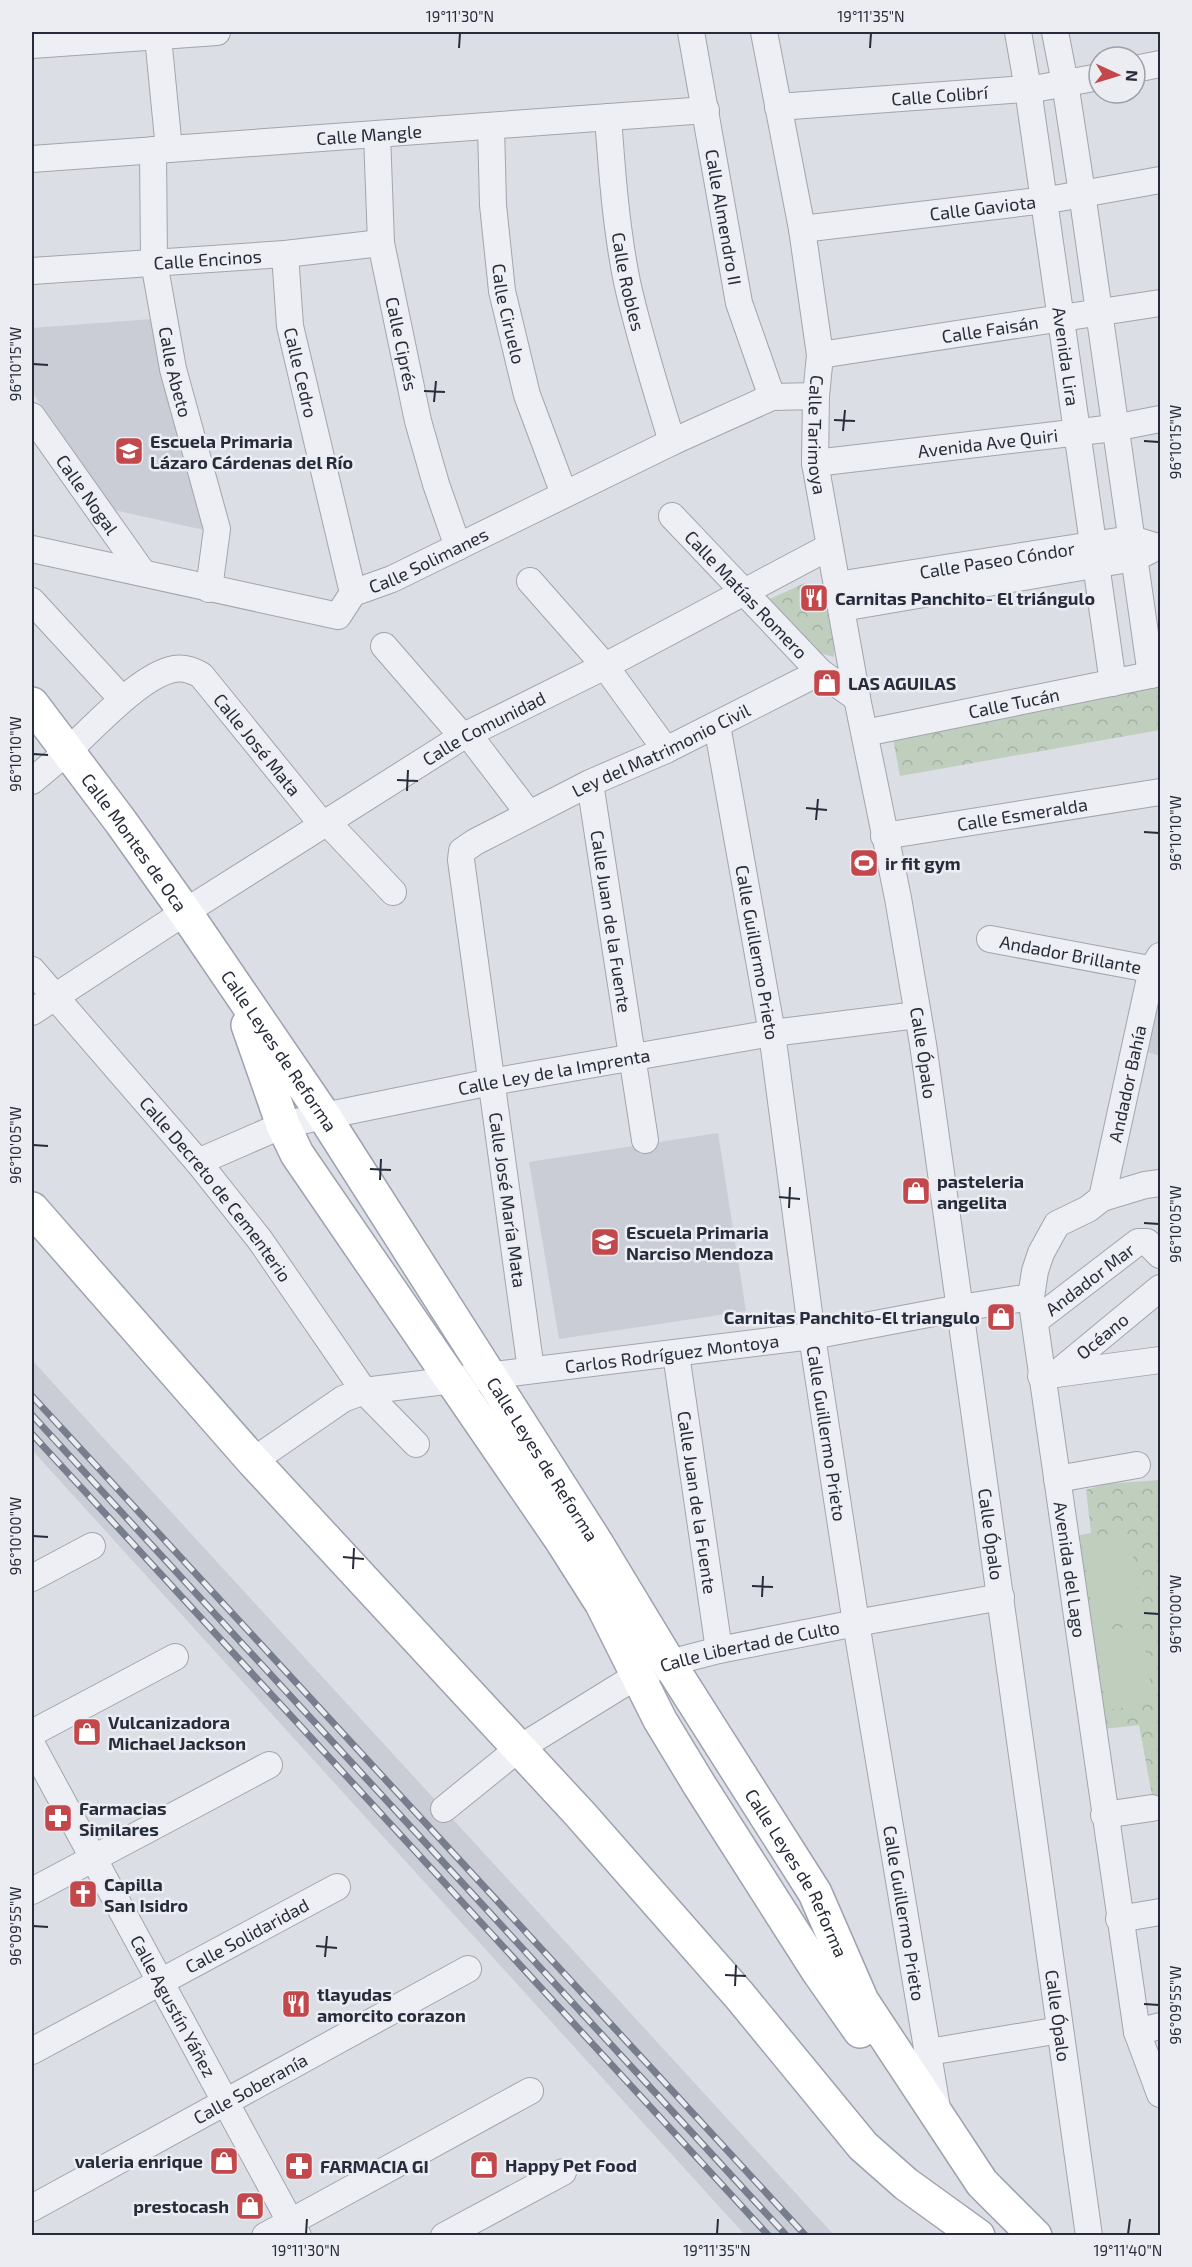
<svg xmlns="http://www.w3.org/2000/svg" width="1192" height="2267" font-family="'Exo 2',sans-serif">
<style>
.built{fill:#cacdd6}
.park{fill:url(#park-crowns)}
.pitch{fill:#c0cebe}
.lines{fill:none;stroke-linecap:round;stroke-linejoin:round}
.minor-casing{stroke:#a2a5ae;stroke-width:28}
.major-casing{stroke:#9ca2b0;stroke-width:36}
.minor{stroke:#eeeff4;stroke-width:26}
.major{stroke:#fff;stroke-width:33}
.rail-casing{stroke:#777d8d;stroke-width:7}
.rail{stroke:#ebedf3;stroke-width:4.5;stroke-dasharray:14;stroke-linecap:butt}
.ticks{fill:none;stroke:#272c3a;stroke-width:2}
.labels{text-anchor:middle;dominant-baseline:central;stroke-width:5;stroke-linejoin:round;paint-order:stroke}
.street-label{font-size:18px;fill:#272c3a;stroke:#ebedf3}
.poi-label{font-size:18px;font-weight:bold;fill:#272c3a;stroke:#ebedf3;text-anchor:start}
.neatline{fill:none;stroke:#272c3a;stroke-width:2}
.ticks-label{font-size:15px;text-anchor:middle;fill:#272c3a}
</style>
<defs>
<pattern id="park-crowns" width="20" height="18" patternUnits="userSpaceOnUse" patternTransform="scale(1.5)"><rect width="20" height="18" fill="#c0cebe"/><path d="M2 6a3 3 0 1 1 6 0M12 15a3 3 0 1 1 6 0" fill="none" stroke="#a5b1a4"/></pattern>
</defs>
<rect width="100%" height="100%" fill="#dcdee5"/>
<!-- built -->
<path class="built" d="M152,319L204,530L114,510L32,392V328Z
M1160,988V1056L1138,1049Z
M718,1133L746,1311L559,1339L529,1162Z
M32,1360L834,2235H745L32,1450Z"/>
<!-- park -->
<path class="park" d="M805,583L826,610L837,618L834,657L815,652L763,602Z
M1160,681V730L900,776L890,723Z
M1160,1480V1805L1154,1806L1139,1725L1103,1729L1075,1536L1091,1533L1086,1490L1104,1484Z"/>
<!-- pitch -->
<path class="pitch" d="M1130,1534L1141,1615L1094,1622L1082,1541Z
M1142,1625L1153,1703L1106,1710L1095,1632Z"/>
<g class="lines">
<!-- minor casing -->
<g class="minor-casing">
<g id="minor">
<path id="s1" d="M691,32L739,303L772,397"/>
<path id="s2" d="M764,32L802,229L820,355L816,396L815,463L857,698L898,898L923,1044L1089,2236"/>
<path id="s3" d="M1018,32L1028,89L1113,683"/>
<path d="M1055,32L1065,83L1082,193L1151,675"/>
<path d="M158,37L169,149"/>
<path d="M32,45L217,32"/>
<path d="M1135,69L1160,64"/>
<path id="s4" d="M778,107L1039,88L1099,77"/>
<path id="s5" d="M608,117C612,172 616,228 627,282C639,336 656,389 672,442"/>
<path id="s6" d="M491,126L493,205L502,291L527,395L564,494"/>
<path id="s7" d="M377,134L381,243L418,421L436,484L458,547"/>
<path id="s8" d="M153,150L154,262L173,369L217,529L209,589"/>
<path id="s9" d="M32,159L706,110"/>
<path id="s10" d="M802,229L1054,199L1160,180"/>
<path id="s11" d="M285,254L290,326L353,593"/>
<path id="s12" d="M32,271L285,254L381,243"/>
<path id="s13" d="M820,355L1160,303"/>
<path id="s14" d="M32,416L143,573"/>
<path id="s15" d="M815,463L1114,428L1160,419"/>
<path id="s16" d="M672,516L820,672"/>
<path id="s17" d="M32,549L338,616L353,593L392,579L672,442L772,397L816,396"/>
<path d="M530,581L605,666L666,750"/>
<path id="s18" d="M837,585L1131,539L1158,547"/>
<path d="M32,601L122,699"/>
<path d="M842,608L1134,558L1149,551"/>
<path d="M384,646L463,737"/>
<path id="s19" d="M717,725L772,1033L812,1336L856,1623L938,2114"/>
<path id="s20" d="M865,733L1160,673"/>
<path d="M468,734L529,814"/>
<path id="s21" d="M32,781C44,771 56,761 68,751C93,728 141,675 174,669C184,667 192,670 201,675L322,824"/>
<path id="s22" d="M590,783L645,1140"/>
<path d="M326,821L393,892"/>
<path id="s23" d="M884,836L1160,792"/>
<path id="s24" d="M990,939L1160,971"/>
<path id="s25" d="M32,970L198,1162L260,1240L364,1391L416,1444"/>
<path id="s26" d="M32,1012L185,912L460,738L605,666L829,547"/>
<path id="s27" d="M198,1162L283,1125L324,1116L491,1082L772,1033L917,1015"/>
<path id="s28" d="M1160,1183L1145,1185L1102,1198L1088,1209L1057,1224L1041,1253L1035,1271L1031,1297L1137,2032L1160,2094"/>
<path id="s29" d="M1102,1198L1152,969L1160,956"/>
<path id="s30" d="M1035,1321L1138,1242H1147L1160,1255"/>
<path id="s31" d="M676,1354L719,1650"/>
<path id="s32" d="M531,1370L461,860L462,851L475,842L590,783L666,750L820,672L857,698"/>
<path d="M1056,1374L1160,1360"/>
<path id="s33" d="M1041,1376L1056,1374L1160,1288"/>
<path id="s34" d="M253,1461L343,1399L364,1391L812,1336L960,1308L1031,1297"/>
<path d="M1057,1479L1137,1465"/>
<path d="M32,1578L92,1546"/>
<path d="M32,1733L175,1657"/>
<path id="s35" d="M32,1745L298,2236"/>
<path id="s36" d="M444,1809L518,1749L638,1675L669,1663L719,1650L856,1623L1001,1597"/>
<path d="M1104,1815L1152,1808"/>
<path d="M32,1891L269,1765"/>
<path d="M1119,1919L1160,1912"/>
<path d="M1137,2032L1160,2026"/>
<path id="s37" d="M32,2051L337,1887"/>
<path d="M929,2052L1060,2030"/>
<path id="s38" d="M32,2208L468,1969"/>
<path d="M265,2236L530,2091"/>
<path d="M444,2236L563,2172"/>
</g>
</g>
<!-- major casing -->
<g class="major-casing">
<g id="major">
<path id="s39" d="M32,704L121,822L185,912L324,1116L597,1544L669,1663L815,1893L862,2001L982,2183L1035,2236"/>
<path d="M248,1025L283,1125L297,1154L562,1541L602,1604L660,1720L700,1786L818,1971L860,2031"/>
<path d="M32,1209L253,1461L580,1814L739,1995L863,2146L906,2184L978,2236"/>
</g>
</g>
<!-- minor -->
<use href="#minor" class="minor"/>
<!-- major -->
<use href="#major" class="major"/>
<!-- rail casing -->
<g class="rail-casing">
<path id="rail" d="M32,1396L806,2236
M32,1415L787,2236
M32,1434L769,2236"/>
</g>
<!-- rail -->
<use href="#rail" class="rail"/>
</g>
<!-- ticks -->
<path class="ticks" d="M459,48L460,33M870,48L871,33M33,364L48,365M424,391L445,392M434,402L436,381M834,420L855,421M843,431L845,410M1144,441L1159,442M33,754L48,755M397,780L418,781M407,791L408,770M806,808L827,810M816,820L818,799M1144,832L1159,833M33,1145L48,1146M370,1169L391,1170M380,1180L381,1159M779,1197L800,1199M789,1208L790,1187M1144,1223L1159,1224M33,1536L48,1537M343,1557L364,1559M353,1569L354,1548M752,1586L773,1587M762,1597L763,1576M1144,1613L1159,1614M33,1926L48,1927M316,1946L337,1948M325,1957L327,1936M725,1975L746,1976M735,1986L736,1965M1144,2004L1159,2005M306,2234L307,2219M717,2234L718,2219M1128,2234L1130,2219"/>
<!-- icons -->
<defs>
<g id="school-square" transform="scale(1.5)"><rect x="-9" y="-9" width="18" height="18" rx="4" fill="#c3484c" stroke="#ebedf3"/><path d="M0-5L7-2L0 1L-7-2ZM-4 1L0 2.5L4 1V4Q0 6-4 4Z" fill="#fff"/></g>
<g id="restaurant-square" transform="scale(1.5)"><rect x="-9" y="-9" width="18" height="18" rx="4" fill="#c3484c" stroke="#ebedf3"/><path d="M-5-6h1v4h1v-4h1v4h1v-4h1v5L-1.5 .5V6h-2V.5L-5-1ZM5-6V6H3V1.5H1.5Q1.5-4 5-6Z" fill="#fff"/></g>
<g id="shop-square" transform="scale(1.5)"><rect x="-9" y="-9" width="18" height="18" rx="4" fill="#c3484c" stroke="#ebedf3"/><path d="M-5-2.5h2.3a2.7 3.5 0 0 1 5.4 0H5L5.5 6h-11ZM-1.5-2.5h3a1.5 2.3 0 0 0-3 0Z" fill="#fff"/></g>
<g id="stadium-square" transform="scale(1.5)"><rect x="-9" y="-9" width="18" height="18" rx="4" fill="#c3484c" stroke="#ebedf3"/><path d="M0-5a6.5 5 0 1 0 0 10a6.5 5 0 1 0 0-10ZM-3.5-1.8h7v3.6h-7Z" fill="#fff"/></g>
<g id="pharmacy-square" transform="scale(1.5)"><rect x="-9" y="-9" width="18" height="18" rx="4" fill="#c3484c" stroke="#ebedf3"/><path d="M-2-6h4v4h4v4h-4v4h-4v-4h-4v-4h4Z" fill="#fff"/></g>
<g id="church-square" transform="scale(1.5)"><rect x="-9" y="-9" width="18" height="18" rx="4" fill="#c3484c" stroke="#ebedf3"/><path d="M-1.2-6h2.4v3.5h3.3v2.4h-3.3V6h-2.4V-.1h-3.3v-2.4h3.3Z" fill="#fff"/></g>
</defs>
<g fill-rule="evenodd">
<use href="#school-square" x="129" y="451"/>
<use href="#restaurant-square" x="814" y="598"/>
<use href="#shop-square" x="827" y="683"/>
<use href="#stadium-square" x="864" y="863"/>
<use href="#shop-square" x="916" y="1191"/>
<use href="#school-square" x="605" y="1242"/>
<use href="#shop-square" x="1001" y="1317"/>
<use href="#shop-square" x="87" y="1732"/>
<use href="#pharmacy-square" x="58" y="1818"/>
<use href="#church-square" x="83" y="1894"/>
<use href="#restaurant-square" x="296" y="2004"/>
<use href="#shop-square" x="224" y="2161"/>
<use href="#shop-square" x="484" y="2165"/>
<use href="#pharmacy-square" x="299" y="2166"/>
<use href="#shop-square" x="250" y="2206"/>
</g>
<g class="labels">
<!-- street labels -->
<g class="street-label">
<text stroke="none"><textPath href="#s4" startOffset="162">Calle Colibrí</textPath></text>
<text stroke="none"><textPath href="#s9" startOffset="338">Calle Mangle</textPath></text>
<text stroke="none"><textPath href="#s10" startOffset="182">Calle Gaviota</textPath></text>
<text stroke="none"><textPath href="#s1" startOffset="188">Calle Almendro II</textPath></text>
<text stroke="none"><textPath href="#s12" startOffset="176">Calle Encinos</textPath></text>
<text stroke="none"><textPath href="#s5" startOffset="166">Calle Robles</textPath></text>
<text stroke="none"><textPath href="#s6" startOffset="189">Calle Ciruelo</textPath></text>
<text stroke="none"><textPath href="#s13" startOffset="172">Calle Faisán</textPath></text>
<text stroke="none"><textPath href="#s7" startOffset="212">Calle Ciprés</textPath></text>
<text stroke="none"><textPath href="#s3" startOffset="328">Avenida Lira</textPath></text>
<text stroke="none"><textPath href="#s8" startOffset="224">Calle Abeto</textPath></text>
<text stroke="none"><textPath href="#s11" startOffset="120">Calle Cedro</textPath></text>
<text stroke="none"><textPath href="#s2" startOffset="408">Calle Tarimoya</textPath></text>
<text stroke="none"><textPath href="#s15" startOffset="174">Avenida Ave Quiri</textPath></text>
<text stroke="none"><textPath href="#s14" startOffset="96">Calle Nogal</textPath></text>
<text stroke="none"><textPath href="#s17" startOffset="423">Calle Solimanes</textPath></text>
<text stroke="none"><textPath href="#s18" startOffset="162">Calle Paseo Cóndor</textPath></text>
<text stroke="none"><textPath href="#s16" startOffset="108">Calle Matías Romero</textPath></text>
<text stroke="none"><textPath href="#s20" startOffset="152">Calle Tucán</textPath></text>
<text stroke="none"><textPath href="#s26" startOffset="534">Calle Comunidad</textPath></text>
<text stroke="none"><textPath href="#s21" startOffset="300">Calle José Mata</textPath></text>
<text stroke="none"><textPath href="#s32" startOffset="747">Ley del Matrimonio Civil</textPath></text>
<text stroke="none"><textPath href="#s23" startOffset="140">Calle Esmeralda</textPath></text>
<text stroke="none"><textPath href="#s39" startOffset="172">Calle Montes de Oca</textPath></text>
<text stroke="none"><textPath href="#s22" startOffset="140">Calle Juan de la Fuente</textPath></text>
<text stroke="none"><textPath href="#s19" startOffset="231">Calle Guillermo Prieto</textPath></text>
<text stroke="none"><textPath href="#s24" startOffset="82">Andador Brillante</textPath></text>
<text stroke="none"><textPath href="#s2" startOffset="1036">Calle Ópalo</textPath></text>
<text stroke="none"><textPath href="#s39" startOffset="426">Calle Leyes de Reforma</textPath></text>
<text stroke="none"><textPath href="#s27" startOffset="369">Calle Ley de la Imprenta</textPath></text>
<text stroke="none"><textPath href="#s29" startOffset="117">Andador Bahía</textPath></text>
<text stroke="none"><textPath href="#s25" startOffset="286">Calle Decreto de Cementerio</textPath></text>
<text transform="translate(508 1200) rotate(82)">Calle José María Mata</text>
<text stroke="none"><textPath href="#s30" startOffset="69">Andador Mar</textPath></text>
<text stroke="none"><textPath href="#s33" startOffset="75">Océano</textPath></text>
<text stroke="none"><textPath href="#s34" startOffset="442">Carlos Rodríguez Montoya</textPath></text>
<text stroke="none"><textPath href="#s19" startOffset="717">Calle Guillermo Prieto</textPath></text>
<text stroke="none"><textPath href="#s39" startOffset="912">Calle Leyes de Reforma</textPath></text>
<text stroke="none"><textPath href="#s31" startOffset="150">Calle Juan de la Fuente</textPath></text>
<text stroke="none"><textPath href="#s2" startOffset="1522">Calle Ópalo</textPath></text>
<text stroke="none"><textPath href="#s28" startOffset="466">Avenida del Lago</textPath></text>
<text stroke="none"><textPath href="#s36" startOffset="352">Calle Libertad de Culto</textPath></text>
<text stroke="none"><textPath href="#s39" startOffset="1398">Calle Leyes de Reforma</textPath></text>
<text stroke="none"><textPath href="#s19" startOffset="1203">Calle Guillermo Prieto</textPath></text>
<text stroke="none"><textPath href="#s37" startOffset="244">Calle Solidaridad</textPath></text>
<text stroke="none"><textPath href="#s35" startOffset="297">Calle Agustín Yáñez</textPath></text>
<text stroke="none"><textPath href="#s2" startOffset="2008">Calle Ópalo</textPath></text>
<text stroke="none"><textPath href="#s38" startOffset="249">Calle Soberanía</textPath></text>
</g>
<!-- poi labels -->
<g class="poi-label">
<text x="150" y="441">Escuela Primaria<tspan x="150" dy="21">Lázaro Cárdenas del Río</tspan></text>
<text x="835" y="598">Carnitas Panchito- El triángulo</text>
<text x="848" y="683">LAS AGUILAS</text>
<text x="885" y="863">ir fit gym</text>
<text x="937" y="1181">pasteleria<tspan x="937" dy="21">angelita</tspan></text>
<text x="626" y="1232">Escuela Primaria<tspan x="626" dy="21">Narciso Mendoza</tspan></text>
<text x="980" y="1317" text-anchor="end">Carnitas Panchito-El triangulo</text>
<text x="108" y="1722">Vulcanizadora<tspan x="108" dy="21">Michael Jackson</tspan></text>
<text x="79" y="1808">Farmacias<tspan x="79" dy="21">Similares</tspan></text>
<text x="104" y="1884">Capilla<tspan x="104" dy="21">San Isidro</tspan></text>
<text x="317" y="1994">tlayudas<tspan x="317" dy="21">amorcito corazon</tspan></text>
<text x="203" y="2161" text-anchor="end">valeria enrique</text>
<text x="505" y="2165">Happy Pet Food</text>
<text x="320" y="2166">FARMACIA GI</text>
<text x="229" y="2206" text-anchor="end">prestocash</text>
</g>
</g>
<!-- border -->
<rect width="1192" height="2267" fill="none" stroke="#ebedf3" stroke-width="66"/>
<!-- north arrow -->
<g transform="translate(1117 75) rotate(94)"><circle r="28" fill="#ebedf3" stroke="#9da0a9" stroke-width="1.5"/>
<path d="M0-4.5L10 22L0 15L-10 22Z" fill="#c3484c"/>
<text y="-9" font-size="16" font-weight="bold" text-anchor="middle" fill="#272c3a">N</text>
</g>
<rect x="33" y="33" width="1126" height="2201" class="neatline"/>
<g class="ticks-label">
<text x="460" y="22">19°11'30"N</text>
<text x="871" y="22">19°11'35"N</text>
<text transform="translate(16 364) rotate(-90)" y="5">96°10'15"W</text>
<text transform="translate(1176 442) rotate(-90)" y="5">96°10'15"W</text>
<text transform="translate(16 754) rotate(-90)" y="5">96°10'10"W</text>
<text transform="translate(1176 833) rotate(-90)" y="5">96°10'10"W</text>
<text transform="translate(16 1145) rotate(-90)" y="5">96°10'05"W</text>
<text transform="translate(1176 1224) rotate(-90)" y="5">96°10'05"W</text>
<text transform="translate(16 1536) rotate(-90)" y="5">96°10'00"W</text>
<text transform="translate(1176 1614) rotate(-90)" y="5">96°10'00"W</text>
<text transform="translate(16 1926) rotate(-90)" y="5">96°09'55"W</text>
<text transform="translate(1176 2005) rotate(-90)" y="5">96°09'55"W</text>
<text x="306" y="2256">19°11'30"N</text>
<text x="717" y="2256">19°11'35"N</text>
<text x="1128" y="2256">19°11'40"N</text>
</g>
</svg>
